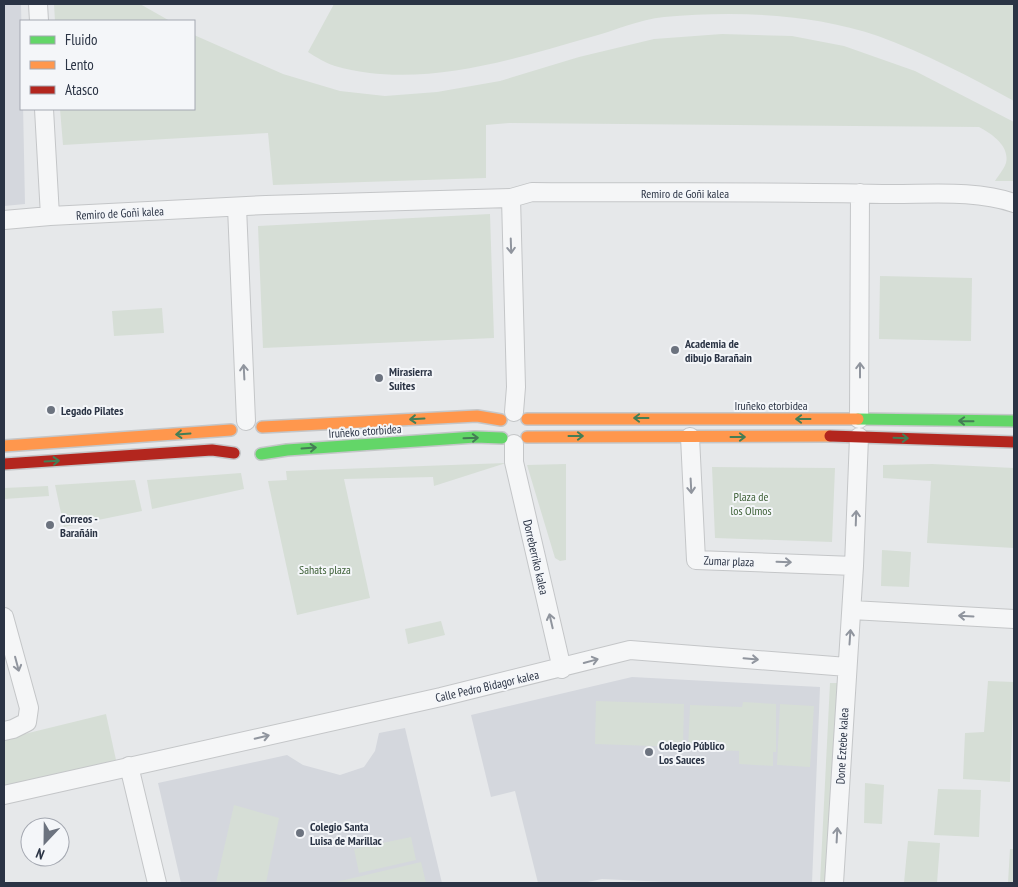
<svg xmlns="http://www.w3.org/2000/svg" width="1018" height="887" font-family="'PT Sans Narrow',sans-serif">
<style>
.built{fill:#d4d7dd}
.green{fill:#d6ded6}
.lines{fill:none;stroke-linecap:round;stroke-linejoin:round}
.street-casing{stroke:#c4c6c8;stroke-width:20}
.fast-casing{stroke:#c4c6c8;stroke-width:14}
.slow-casing{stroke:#c4c6c8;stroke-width:14}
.jam-casing{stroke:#c4c6c8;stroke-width:14}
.street{stroke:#f5f6f7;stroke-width:18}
.fast{stroke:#63d668;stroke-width:11}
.slow{stroke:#ff974d;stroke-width:11}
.jam{stroke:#b3261e;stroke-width:11}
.oneway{stroke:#90959e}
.oneway2{stroke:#447d55}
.poi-dot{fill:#6c737f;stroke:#f4f6f9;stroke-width:2}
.labels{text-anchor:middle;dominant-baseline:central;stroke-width:4;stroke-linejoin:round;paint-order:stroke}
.street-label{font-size:12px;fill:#2b3445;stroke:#f4f6f9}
.poi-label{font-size:12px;font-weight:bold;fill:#2b3445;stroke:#f4f6f9;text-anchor:start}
.park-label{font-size:12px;fill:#3f6138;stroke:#f4f6f9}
</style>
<rect width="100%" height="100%" fill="#e6e8ea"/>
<!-- built -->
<path class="built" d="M4,4H21L25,204L4,206Z
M632,677L820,687L812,883H686L602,879L583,883H538L515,791L491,797L471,715Z
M405,728L442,883H181L158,783L287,755L303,765L340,775L364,767L375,751L379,733Z"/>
<!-- green -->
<path class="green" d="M54,4H140L170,21H55Z
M334,4H1014V101C970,77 925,53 878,36C810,13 734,11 664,17C640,19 614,31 591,37C511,60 418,90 335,66C325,63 316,57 308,52Z
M722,34L792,36L844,46L915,71L1014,122V181H995C998,176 1004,169 1006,163C1010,146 992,134 979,127L509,123L486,125V178L273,185L268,133L63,145L60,109H194V35L283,74L340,91L385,96L437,92L500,81L579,57L654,39Z
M490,214L494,338L263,348L258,226Z
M880,276L972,278L971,341L879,339Z
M162,308L164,333L114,336L112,311Z
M506,463L434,486L433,477L344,479L370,598L297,615L268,481L287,480L286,471Z
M566,464V560L560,561L555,558L527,465Z
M932,464L1014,468V548L927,543L931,481L883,478V465Z
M712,467L835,468L832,542L715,538Z
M241,473L244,489L152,509L147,480Z
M135,480L142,511L64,527L55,485Z
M48,486L49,496L4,499V488Z
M882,550L911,552L909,587L881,586Z
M441,621L445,635L408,644L405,629Z
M988,681L1014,682L1010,782L963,779L965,733L984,732Z
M830,683H841L831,883H820Z
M596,701L684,704L683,747L595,744Z
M743,702L776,704V752H773V766L739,764V751L688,749L690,705L742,707Z
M780,704L814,706L810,767L777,765Z
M106,714L116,760L4,787V739Z
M865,783L884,785L882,824L864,823Z
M938,789L981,790L979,837L934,835Z
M234,805L279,818L266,883H216Z
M411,837L416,860L359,873L354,849Z
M908,841L940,843L937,883H904Z
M1010,849H1014V883H1008Z
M421,862L426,883H336V882Z"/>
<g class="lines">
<!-- street casing -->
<g class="street-casing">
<path id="street" d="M38,4L39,21
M44,109L50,216
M511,198L516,387L514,412
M237,207L246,421
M4,220L50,216L266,205L511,198L532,192C649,193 766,191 882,194C925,195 973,189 1014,203
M859,419L860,193
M690,437L696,560L854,566
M514,444V462L562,669
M852,610L1014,619
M4,617L29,708L27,722L13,729L4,731
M129,766L157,883
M4,795L441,697L630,650L847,667
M834,883L854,566L859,437"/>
</g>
<!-- fast casing -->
<g class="fast-casing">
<path id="fast" d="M858,419L1014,421
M261,454L287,450L475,437L502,438"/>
</g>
<!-- slow casing -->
<g class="slow-casing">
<path id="slow" d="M527,419H858
M262,427L477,416L501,420
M527,437L830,436
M4,446L231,430"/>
</g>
<!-- jam casing -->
<g class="jam-casing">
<path id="jam" d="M830,436L1014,442
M4,464L212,450L234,453"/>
</g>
<!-- street -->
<use href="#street" class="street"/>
<!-- fast -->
<use href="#fast" class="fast"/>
<!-- slow -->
<use href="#slow" class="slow"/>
<!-- jam -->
<use href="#jam" class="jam"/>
</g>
<!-- one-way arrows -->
<defs><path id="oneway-shaft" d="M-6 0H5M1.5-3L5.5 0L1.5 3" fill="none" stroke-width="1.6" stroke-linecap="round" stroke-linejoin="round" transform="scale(1.25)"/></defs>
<g class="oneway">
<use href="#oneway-shaft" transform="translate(511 246) rotate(88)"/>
<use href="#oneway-shaft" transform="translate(860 370) rotate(-90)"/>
<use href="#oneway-shaft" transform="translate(244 372) rotate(-93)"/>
<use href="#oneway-shaft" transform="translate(691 486) rotate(87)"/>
<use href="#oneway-shaft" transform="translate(856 518) rotate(-88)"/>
<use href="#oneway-shaft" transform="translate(784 562) rotate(2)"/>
<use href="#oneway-shaft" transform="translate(966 616) rotate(-177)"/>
<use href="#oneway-shaft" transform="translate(551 621) rotate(-103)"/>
<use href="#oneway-shaft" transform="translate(850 637) rotate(-86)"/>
<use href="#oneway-shaft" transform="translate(751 659) rotate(5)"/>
<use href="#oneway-shaft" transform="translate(591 661) rotate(-15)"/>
<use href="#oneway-shaft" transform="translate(17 664) rotate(75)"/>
<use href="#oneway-shaft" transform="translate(262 737) rotate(-13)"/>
<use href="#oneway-shaft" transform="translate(837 835) rotate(-87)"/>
</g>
<g class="oneway2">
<use href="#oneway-shaft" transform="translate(641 418) rotate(-180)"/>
<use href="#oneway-shaft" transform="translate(417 419) rotate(177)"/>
<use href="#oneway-shaft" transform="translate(803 419) rotate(-180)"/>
<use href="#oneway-shaft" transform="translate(966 421) rotate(-179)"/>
<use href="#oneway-shaft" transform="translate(183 434) rotate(176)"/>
<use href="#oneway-shaft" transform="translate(576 436)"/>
<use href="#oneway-shaft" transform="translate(738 437)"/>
<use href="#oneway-shaft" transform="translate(471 438) rotate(-2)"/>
<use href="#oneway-shaft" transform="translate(901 438) rotate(2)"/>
<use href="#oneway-shaft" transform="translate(309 448) rotate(-4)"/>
<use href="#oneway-shaft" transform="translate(52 461) rotate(-3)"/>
</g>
<!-- markers -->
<g class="poi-dot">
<circle cx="675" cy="350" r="5"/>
<circle cx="379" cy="378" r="5"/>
<circle cx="51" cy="410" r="5"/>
<circle cx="50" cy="525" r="5"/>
<circle cx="649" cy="752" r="5"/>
<circle cx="300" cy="833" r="5"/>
</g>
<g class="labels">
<!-- street labels -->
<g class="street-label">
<text x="685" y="193">Remiro de Goñi kalea</text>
<text transform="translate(120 213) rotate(-3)">Remiro de Goñi kalea</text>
<text x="771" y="405">Iruñeko etorbidea</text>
<text transform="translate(365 431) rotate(-4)">Iruñeko etorbidea</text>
<text transform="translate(536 557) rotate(77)">Dorreberriko kalea</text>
<text transform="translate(729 561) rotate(2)">Zumar plaza</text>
<text transform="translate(487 686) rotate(-13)">Calle Pedro Bidagor kalea</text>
<text transform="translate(842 746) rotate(-87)">Done Eztebe kalea</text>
</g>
<!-- poi labels -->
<g class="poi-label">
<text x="685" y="343">Academia de<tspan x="685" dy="14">dibujo Barañain</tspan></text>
<text x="389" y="371">Mirasierra<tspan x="389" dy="14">Suites</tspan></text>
<text x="61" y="410">Legado Pilates</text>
<text x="60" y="518">Correos -<tspan x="60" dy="14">Barañáin</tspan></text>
<text x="659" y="745">Colegio Público<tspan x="659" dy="14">Los Sauces</tspan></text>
<text x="310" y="826">Colegio Santa<tspan x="310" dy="14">Luisa de Marillac</tspan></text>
</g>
<!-- park labels -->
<g class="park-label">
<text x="751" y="496">Plaza de<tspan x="751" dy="14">los Olmos</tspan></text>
<text x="325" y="569">Sahats plaza</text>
</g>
</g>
<!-- border -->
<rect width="1018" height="887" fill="none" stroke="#2b3445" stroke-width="10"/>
<!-- legend -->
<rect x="20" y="20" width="175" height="90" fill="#f4f6f9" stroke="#a4a8b1"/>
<rect x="30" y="36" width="25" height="8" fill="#63d668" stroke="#a4a8b1"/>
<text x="65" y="45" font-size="15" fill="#2b3445">Fluido</text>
<rect x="30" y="61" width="25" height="8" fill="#ff974d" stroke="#a4a8b1"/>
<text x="65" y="70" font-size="15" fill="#2b3445">Lento</text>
<rect x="30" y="86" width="25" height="8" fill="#b3261e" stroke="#a4a8b1"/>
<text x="65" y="95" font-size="15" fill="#2b3445">Atasco</text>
<!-- north arrow -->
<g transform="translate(45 842) rotate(202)"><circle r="24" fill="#f4f6f9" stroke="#a4a8b1"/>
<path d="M0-4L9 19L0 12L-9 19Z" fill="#6c737f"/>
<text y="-8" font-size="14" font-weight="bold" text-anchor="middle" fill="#2b3445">N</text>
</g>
</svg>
